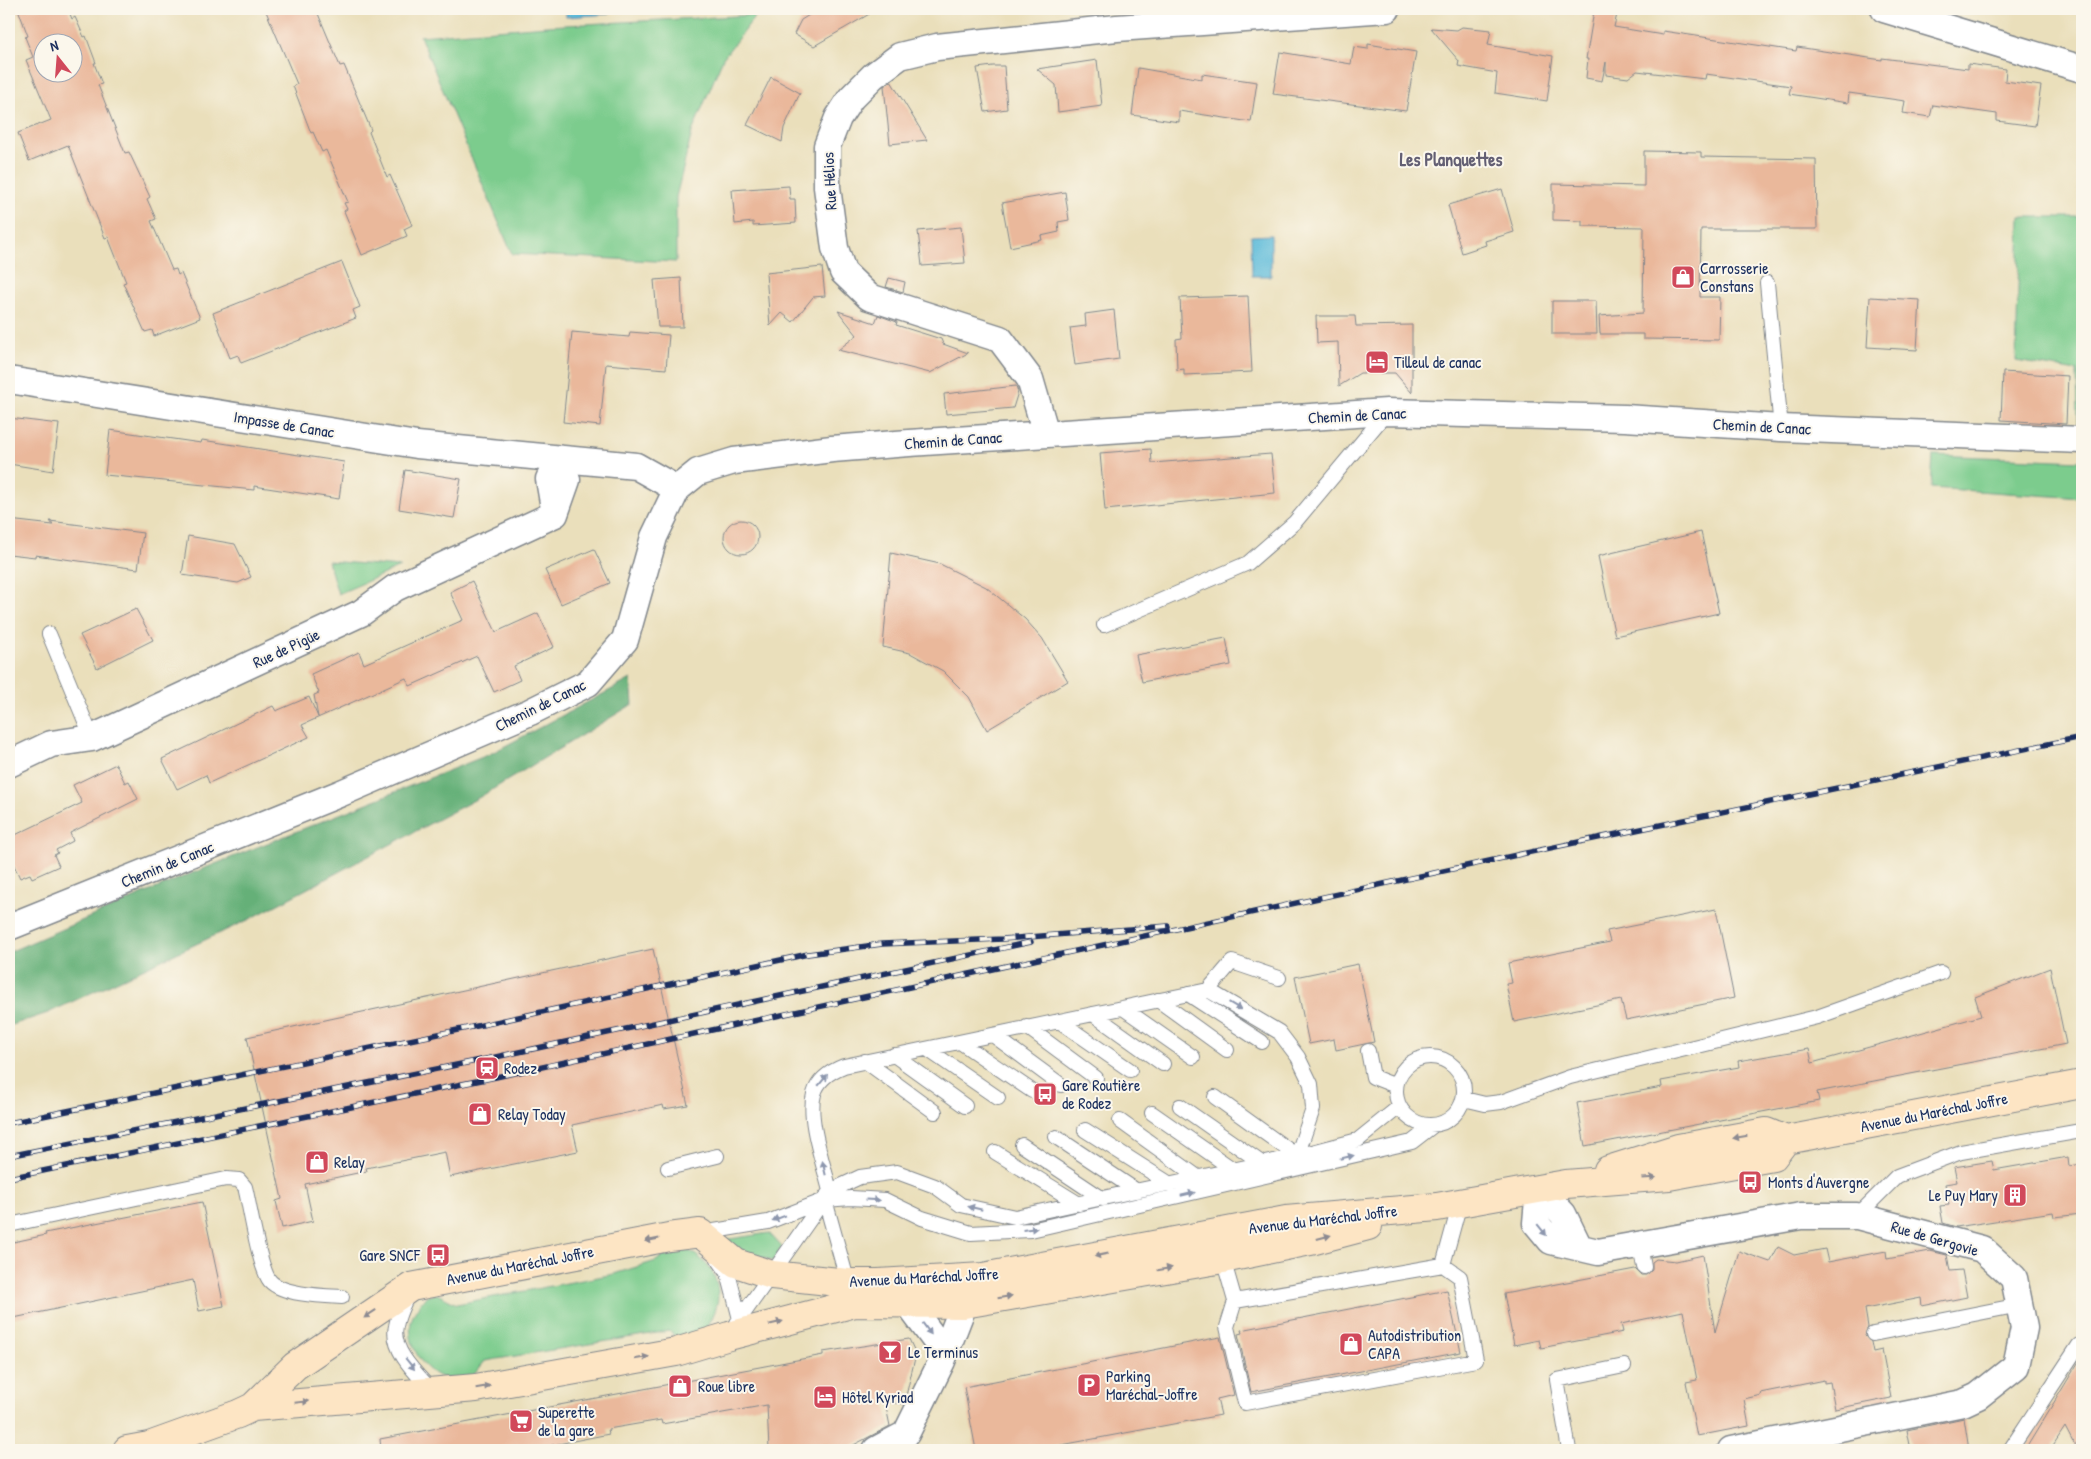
<svg xmlns="http://www.w3.org/2000/svg" width="2091" height="1459" font-family="'Patrick Hand',sans-serif">
<style>
.green{fill:#7ccc8d;stroke:#4c7e76}
.forest{fill:#65b078;stroke:#40706b}
.water{fill:#5abad9;stroke:#3a749c}
.building{fill:#eab89b;fill-rule:evenodd}
.lines{fill:none;stroke-linecap:round;stroke-linejoin:round}
.lane-casing{stroke:#82878c;stroke-width:16}
.street-casing{stroke:#82878c;stroke-width:29}
.secondary-casing{stroke:#82878c;stroke-width:30}
.lane{stroke:#fff;stroke-width:14}
.street{stroke:#fff;stroke-width:26}
.secondary{stroke:#fde5c4;stroke-width:28}
.rail-casing{stroke:#1b2f5e;stroke-width:5.5}
.rail{stroke:#fbf7ec;stroke-width:4;stroke-dasharray:11;stroke-linecap:butt}
.oneway{fill:#8d97ae}
.oneway2{fill:#8c8a91}
.labels{text-anchor:middle;dominant-baseline:central;stroke-width:4;stroke-linejoin:round;paint-order:stroke}
.street-label{font-size:16px;fill:#1b2f5e;stroke:#fbf7ec}
.poi-label{font-size:16px;fill:#1b2f5e;stroke:#fbf7ec;text-anchor:start}
.neighbourhood-label{font-size:18px;font-weight:bold;fill:#635f73;stroke:#fbf7ec}
</style>
<rect width="100%" height="100%" fill="#fbf7ec"/>
<filter id="ink" filterUnits="userSpaceOnUse"><feTurbulence type="fractalNoise" baseFrequency=".02" numOctaves="2"/><feDisplacementMap in="SourceGraphic" scale="10" xChannelSelector="R" yChannelSelector="G"/><feConvolveMatrix kernelMatrix="1 2 1 2 8 2 1 2 1" color-interpolation-filters="sRGB"/></filter>
<filter id="wash" filterUnits="userSpaceOnUse"><feTurbulence type="fractalNoise" baseFrequency=".0096" numOctaves="4" result="noise"/><feDisplacementMap in="SourceGraphic" scale="20" xChannelSelector="R" yChannelSelector="G"/><feGaussianBlur stdDeviation="1.12" result="paint"/><feColorMatrix in="noise" values="0 0 0 0 0 0 0 0 0 0 0 0 0 0 0 0 0 1.4 0 .05"/><feComposite in="paint" operator="in"/></filter>
<g filter="url(#wash)">
<rect width="100%" height="100%" fill="#eadfbb"/>
<!-- green -->
<path class="green" d="M756,15L723,58L692,132L676,197V262L512,254L420,36L547,26Z
M2020,217H2082V422H2078L2077,371L2016,361Z
M1933,455L2082,461V498L1931,488Z
M328,561L400,567L338,594Z
M769,1233L782,1247L773,1261L743,1251L723,1240Z
M677,1246C706,1255 726,1280 715,1311C712,1319 707,1329 700,1334C695,1337 688,1339 682,1342L669,1331L485,1361L472,1377C462,1379 451,1380 441,1377C421,1369 407,1343 411,1322C413,1312 421,1303 427,1295L437,1294L457,1304L614,1274L656,1261Z"/>
<!-- forest -->
<path class="forest" d="M631,679L633,704L480,797L250,919L48,1013L9,1026V952L185,876L490,754Z"/>
<!-- water -->
<path class="water" d="M566,9H613V10L609,11V14L566,17Z
M1271,235V276H1252L1251,236Z"/>
<g id="blocks">
<!-- building -->
<path class="building" d="M18,9H68L72,19L75,17L84,37L86,36L96,63H94L102,84L98,85L125,153L129,152L150,197L147,199L156,219L151,221L172,270L176,269L178,275L181,273L200,318L154,336L152,330L145,332L123,283L126,282L108,237L105,238L68,145L29,161L18,133L51,120L26,60L33,57L25,37L28,36ZM42,42H72V72H42Z
M265,9H316L340,66L344,65L371,130L369,132L387,177L390,175L412,225L404,229L407,236L362,255L344,211L347,209L344,203L348,202L326,150L322,152L313,132L311,133L293,86L297,84Z
M819,9H878L814,46L794,34L801,20Z
M1594,11L1617,14L1614,27L1663,35V31L1796,51L1797,47L1882,60V58L1968,69V64L2006,69L2005,81L2041,86L2035,126L1997,121V114L1933,105L1930,117L1903,113L1905,101L1849,93L1848,103L1789,94L1791,86L1706,74L1705,79L1637,71L1628,78L1606,75V62L1602,81L1586,78L1588,59H1586Z
M1462,27L1491,30L1488,45L1553,56L1547,101L1495,93L1497,73L1458,66L1459,61L1431,28L1457,30Z
M1368,44L1416,52L1406,111L1273,94L1280,52L1351,64L1354,47L1368,49Z
M1097,60L1102,106L1058,112L1056,85L1037,69Z
M993,66H1004L1007,109L985,112L977,68Z
M1138,68L1202,79V74L1257,82L1251,122L1179,111V122L1132,115Z
M771,77L800,93L784,128L782,142L747,125Z
M891,81L927,140L890,144L884,86Z
M1644,151L1701,152V157L1816,159L1817,229H1701L1700,297H1720L1719,340L1643,339V334H1600L1599,316L1643,313L1644,227L1582,226V221L1553,220V184L1644,186Z
M789,186L790,199H795L796,223L753,226V222L735,224L732,190Z
M1502,189L1514,232L1485,241L1486,245L1462,253L1448,205Z
M1065,192L1069,220L1058,222L1059,232L1041,236L1042,240L1010,247L1002,203Z
M961,227L965,263L922,266L918,231Z
M342,262L360,307L353,310L356,318L241,363L238,355L230,358L213,313Z
M822,267L825,296L813,297L793,322L782,313L770,326L766,273Z
M681,278L683,327H658L654,280Z
M889,278L905,282L903,292L886,287Z
M1248,296L1252,372L1184,375V369L1177,370L1176,339L1182,338L1180,298Z
M1870,297L1920,300L1917,350L1867,347Z
M1552,301H1596L1597,334H1552Z
M1114,310L1119,359L1075,365L1070,328L1086,326L1085,314Z
M838,311L875,323L878,315L897,322L896,325L941,339L943,344L968,353L930,373L838,350L857,335Z
M1316,316H1355L1356,326L1412,325V393L1395,373H1360L1339,386L1338,342L1317,343Z
M572,332L629,337L630,332L669,335L666,369L606,364L600,426L563,422Z
M2003,372L2068,376L2066,424L2001,420Z
M1016,386L1018,392L1013,408L946,414L944,394Z
M9,418L59,424L53,471L9,464Z
M110,430L201,443L202,440L344,462L339,499L254,486V490L105,475Z
M1151,449L1152,463L1271,454L1275,493L1105,510L1100,453Z
M405,470L461,479L454,518L399,509Z
M724 537a17 17 0 1 1 34 0a17 17 0 1 1-34 0Z
M9,520L53,525L50,521L143,533L138,569L35,555V557L9,554Z
M1701,532L1719,613L1615,636L1598,556Z
M188,536L235,544L251,577L238,583L182,575Z
M594,549L610,583L561,604L545,570Z
M891,553L940,564L986,587L1025,619L1042,638L1068,681L987,730L969,697L943,671L910,653L883,647Z
M472,581L496,632L538,613L554,647L514,666L520,680L494,692L477,656L410,686L406,678L302,725L309,737L209,783L206,775L177,789L162,759L273,706L276,711L309,697L318,717L314,695L319,693L311,674L359,652L364,664L463,620L450,592Z
M136,609L153,640L97,668L80,635Z
M1226,638L1231,665L1142,682L1136,655Z
M116,764L125,783L129,781L138,799L70,833L73,841L56,850L58,853L54,855L59,866L32,878L30,874L20,878L9,855V838L82,803L73,785Z
M1716,909L1734,998L1626,1020L1621,1000L1514,1022L1506,984L1512,983L1508,963L1610,942L1607,931Z
M653,949L688,1105L664,1109L663,1105L572,1125L578,1151L450,1177L445,1152L366,1168L367,1171L305,1184L313,1221L282,1228L276,1201L282,1199L247,1037Z
M1358,964L1374,1042L1336,1050L1334,1039L1309,1044L1295,977Z
M2050,968L2066,1044L1817,1092L1819,1101L1585,1146L1577,1103L1662,1087L1661,1081L1739,1067L1738,1061L1809,1049L1812,1063L1981,1016L1975,997Z
M2068,1157L2069,1166L2082,1164V1214L2054,1217L2053,1212L1956,1227L1943,1223L1940,1206L1949,1205L1945,1184L1957,1182L1954,1167L1992,1161L1994,1170Z
M202,1202L224,1306L199,1311L193,1280L9,1319V1243L46,1235L45,1233Z
M1778,1247L1794,1255L1825,1249L1828,1262L1886,1251L1887,1259L1930,1251L1947,1255L1950,1271L1962,1270L1967,1297L1922,1306L1921,1298L1865,1309L1868,1327L1865,1336L1871,1342L1873,1352L1882,1350L1891,1398L1835,1409L1830,1382L1824,1383V1380L1760,1393L1761,1395L1744,1399L1749,1426L1697,1436L1686,1382L1697,1380L1683,1311L1621,1324L1623,1332L1541,1348L1539,1340L1514,1345L1504,1294L1635,1269L1641,1275H1646L1652,1270V1262L1656,1259L1676,1261L1703,1255L1715,1332L1739,1251L1770,1262Z
M1447,1290L1461,1352L1251,1392L1238,1334L1242,1333L1241,1330Z
M1220,1337L1234,1395L1217,1399L1221,1415L1035,1450H976L964,1387Z
M909,1339L916,1354L904,1404L885,1402L890,1426L844,1450H769L767,1405L662,1424L661,1420L608,1429L609,1434L548,1446L549,1450H381L380,1439L823,1355V1352Z
M2081,1358L2082,1450H2077L2065,1427L2050,1450H2025Z
M1964,1418L1969,1450H1911L1907,1430Z"/>
</g>
</g>
<g filter="url(#ink)">
<use href="#blocks" fill-opacity="0" stroke="#82878c" stroke-width="1"/>
<g class="lines">
<!-- lane casing -->
<g class="lane-casing">
<path id="lane" d="M1767,283L1781,428
M1104,625L1248,563L1295,522L1387,412
M49,634L92,738
M1208,990L1232,962L1279,978
M1188,994L1262,1042
M1158,1000L1227,1050
M1123,1008L1193,1057
M1093,1014L1163,1064
M1059,1021L1130,1070
M1027,1027L1096,1078
M993,1035L1061,1085
M960,1042L1032,1091
M927,1049L998,1098
M1368,1051L1373,1077L1396,1086
M894,1055L965,1106
M1396 1091a34 34 0 1 1 68 0a34 34 0 1 1-68 0Z
M865,1061L935,1112
M1215,1097L1297,1156
M1464,1099L1485,1104L1501,1102L1570,1077L1817,1017L1941,973
M1180,1106L1263,1164
M1152,1113L1234,1170
M1120,1121L1199,1178
M1085,1130L1170,1184
M1056,1137L1137,1191
M1022,1145L1103,1199
M995,1152L1079,1204
M668,1168L717,1156
M830,1191C824,1165 807,1119 814,1094C818,1079 831,1071 844,1066L1208,990L1279,1032L1298,1057L1311,1084L1313,1109L1297,1156
M825,1200L848,1283
M1857,1216L1897,1176L1961,1152L2081,1131
M9,1225L226,1179L239,1180L245,1187C250,1206 259,1268 270,1281C283,1295 323,1296 342,1297
M702,1233L768,1222L825,1200L851,1198L885,1200L922,1218L971,1233L1031,1230L1412,1142L1434,1125
M1640,1245L1644,1267
M718,1259L728,1273L740,1319
M1223,1259L1235,1301L1443,1265L1460,1203
M409,1292C404,1303 398,1314 396,1326C390,1351 419,1376 434,1393
M1235,1301L1227,1327L1245,1403L1476,1360L1460,1277L1443,1265
M737,1323L830,1191L860,1177L897,1172L935,1186L961,1205L1015,1217L1297,1156L1358,1140L1399,1107
M1873,1334L2020,1305
M1569,1450L1557,1380L1624,1366
M2010,1450L2079,1345L2082,1349"/>
</g>
<!-- street casing -->
<g class="street-casing">
<path id="street" d="M1884,9L2082,69
M9,380L417,445L636,466L677,489
M1046,434L1030,379L1000,339L869,297L843,272L835,248L827,187V146L838,118L851,98L873,76L900,56L937,47L1117,28L1387,9
M559,460L567,480L555,514L549,479Z
M9,764L51,744L92,738L361,613L395,588L555,514
M9,927L339,794L530,712L588,683L625,640L654,537L677,489L698,472L734,461L832,449L909,443L1387,412L1625,418L1781,428L2082,440
M1539,1189L1536,1223L1551,1241L1598,1252L1801,1216H1857L1982,1249L2014,1278L2024,1328L2016,1366L1978,1396L1963,1403L1731,1450
M1539,1189L1563,1214L1579,1247
M909,1305L944,1352
M876,1450L906,1434L942,1361L964,1304"/>
</g>
<!-- secondary casing -->
<g class="secondary-casing">
<path id="secondary" d="M1608,1170L1678,1148L1766,1132L1786,1140L2082,1084
M253,1407L476,1388L676,1352L729,1336L855,1303L964,1304L1223,1259L1315,1240L1368,1226
M127,1450L149,1446L238,1414L253,1407L295,1366L411,1287L669,1237L700,1233L736,1263L772,1275L848,1283H878L983,1277L1286,1220L1437,1207L1566,1184L1669,1176L1773,1157L1786,1140"/>
</g>
<!-- lane -->
<use href="#lane" class="lane"/>
<!-- street -->
<use href="#street" class="street"/>
<!-- secondary -->
<use href="#secondary" class="secondary"/>
<!-- rail casing -->
<g class="rail-casing">
<path id="rail" d="M9,1123L482,1025L808,954L882,944L1003,939L1168,926
M9,1156L491,1058L1031,942
M9,1178L496,1077L1526,853L2082,737"/>
</g>
<!-- rail -->
<use href="#rail" class="rail"/>
</g>
<!-- one-way arrows -->
<defs><path id="oneway-solid" d="M-6-.8H1V-3.2L6.5 0L1 3.2V.8H-6Z" transform="scale(1.25)"/></defs>
<g class="oneway">
<use href="#oneway-solid" transform="translate(1235 1006) rotate(31)"/>
<use href="#oneway-solid" transform="translate(823 1080) rotate(-51)"/>
<use href="#oneway-solid" transform="translate(1347 1157) rotate(-13)"/>
<use href="#oneway-solid" transform="translate(824 1168) rotate(-103)"/>
<use href="#oneway-solid" transform="translate(1188 1194) rotate(-13)"/>
<use href="#oneway-solid" transform="translate(873 1200) rotate(4)"/>
<use href="#oneway-solid" transform="translate(975 1208) rotate(-167)"/>
<use href="#oneway-solid" transform="translate(779 1218) rotate(159)"/>
<use href="#oneway-solid" transform="translate(1030 1229) rotate(-7)"/>
<use href="#oneway-solid" transform="translate(1542 1230) rotate(51)"/>
<use href="#oneway-solid" transform="translate(927 1329) rotate(54)"/>
<use href="#oneway-solid" transform="translate(410 1364) rotate(51)"/>
</g>
<g class="oneway2">
<use href="#oneway-solid" transform="translate(1740 1137) rotate(170)"/>
<use href="#oneway-solid" transform="translate(1649 1178) rotate(-4)"/>
<use href="#oneway-solid" transform="translate(1324 1237) rotate(-15)"/>
<use href="#oneway-solid" transform="translate(652 1240) rotate(169)"/>
<use href="#oneway-solid" transform="translate(1101 1255) rotate(169)"/>
<use href="#oneway-solid" transform="translate(1165 1269) rotate(-10)"/>
<use href="#oneway-solid" transform="translate(1005 1297) rotate(-10)"/>
<use href="#oneway-solid" transform="translate(370 1314) rotate(146)"/>
<use href="#oneway-solid" transform="translate(776 1323) rotate(-14)"/>
<use href="#oneway-solid" transform="translate(642 1358) rotate(-10)"/>
<use href="#oneway-solid" transform="translate(483 1387) rotate(-10)"/>
<use href="#oneway-solid" transform="translate(302 1402) rotate(-6)"/>
</g>
</g>
<!-- icons -->
<defs>
<g id="shop-square" transform="scale(1.25)"><rect x="-9" y="-9" width="18" height="18" rx="4" fill="#d1495b" stroke="#fbf7ec"/><path d="M-5-2.5h2.3a2.7 3.5 0 0 1 5.4 0H5L5.5 6h-11ZM-1.5-2.5h3a1.5 2.3 0 0 0-3 0Z" fill="#fff"/></g>
<g id="hotel-square" transform="scale(1.25)"><rect x="-9" y="-9" width="18" height="18" rx="4" fill="#d1495b" stroke="#fbf7ec"/><path d="M-6-4.5h1.5V1H6V5H4.5V3h-9V5H-6ZM-4 0a1.8 1.8 0 1 1 3.6 0ZM.5 0V-2.5h3Q6-2.5 6 0Z" fill="#fff"/></g>
<g id="station-square" transform="scale(1.25)"><rect x="-9" y="-9" width="18" height="18" rx="4" fill="#d1495b" stroke="#fbf7ec"/><path d="M-3-6H3Q5-6 5-4V2Q5 4 3 4L4.5 6H3L1.5 4h-3L-3 6H-4.5L-3 4Q-5 4-5 2V-4Q-5-6-3-6ZM-3.5-4v3h7v-3ZM-3.5 1v1.5H-2V1ZM2 1v1.5H3.5V1Z" fill="#fff"/></g>
<g id="bus-square" transform="scale(1.25)"><rect x="-9" y="-9" width="18" height="18" rx="4" fill="#d1495b" stroke="#fbf7ec"/><path d="M-5-6H5V4H4V6H2V4H-2V6H-4V4H-5ZM-3.5-4V0h7V-4ZM-3.5 1.2v1.5H-2V1.2ZM2 1.2v1.5H3.5V1.2Z" fill="#fff"/></g>
<g id="building-square" transform="scale(1.25)"><rect x="-9" y="-9" width="18" height="18" rx="4" fill="#d1495b" stroke="#fbf7ec"/><path d="M-4-6H4V6H1V3H-1V6H-4ZM-2.5-4.3h1.7v1.8h-1.7ZM.8-4.3h1.7v1.8H.8ZM-2.5-1h1.7V.8h-1.7ZM.8-1h1.7V.8H.8Z" fill="#fff"/></g>
<g id="bar-square" transform="scale(1.25)"><rect x="-9" y="-9" width="18" height="18" rx="4" fill="#d1495b" stroke="#fbf7ec"/><path d="M-6-5H6L.8 .8V4.5H3.5V6h-7V4.5H-.8V.8Z" fill="#fff"/></g>
<g id="parking-square" transform="scale(1.25)"><rect x="-9" y="-9" width="18" height="18" rx="4" fill="#d1495b" stroke="#fbf7ec"/><path d="M-3.5-5.5H1a3.5 3.5 0 0 1 0 7H-1V5.5H-3.5ZM-1-3.4V-.6H.8a1.4 1.4 0 0 0 0-2.8Z" fill="#fff"/></g>
<g id="supermarket-square" transform="scale(1.25)"><rect x="-9" y="-9" width="18" height="18" rx="4" fill="#d1495b" stroke="#fbf7ec"/><path d="M-6-5.5h2.5l.6 2H6L4.5 2H-2.5L-4.4-4H-6ZM-1.5 3.2a1.3 1.3 0 1 0 .1 0ZM3 3.2a1.3 1.3 0 1 0 .1 0Z" fill="#fff"/></g>
</defs>
<g fill-rule="evenodd">
<use href="#shop-square" x="1683" y="277"/>
<use href="#hotel-square" x="1377" y="362"/>
<use href="#station-square" x="487" y="1068"/>
<use href="#bus-square" x="1045" y="1094"/>
<use href="#shop-square" x="480" y="1114"/>
<use href="#shop-square" x="317" y="1162"/>
<use href="#bus-square" x="1750" y="1182"/>
<use href="#building-square" x="2015" y="1195"/>
<use href="#bus-square" x="438" y="1255"/>
<use href="#shop-square" x="1351" y="1344"/>
<use href="#bar-square" x="890" y="1352"/>
<use href="#parking-square" x="1089" y="1385"/>
<use href="#shop-square" x="680" y="1386"/>
<use href="#hotel-square" x="825" y="1397"/>
<use href="#supermarket-square" x="521" y="1421"/>
</g>
<g class="labels">
<!-- street labels -->
<g class="street-label">
<text transform="translate(829 181) rotate(-93)">Rue Hélios</text>
<text transform="translate(1357 415) rotate(-3)">Chemin de Canac</text>
<text transform="translate(284 424) rotate(9)">Impasse de Canac</text>
<text transform="translate(1762 426) rotate(3)">Chemin de Canac</text>
<text transform="translate(953 440) rotate(-4)">Chemin de Canac</text>
<text transform="translate(286 648) rotate(-25)">Rue de Pigüe</text>
<text transform="translate(540 705) rotate(-26)">Chemin de Canac</text>
<text transform="translate(167 864) rotate(-22)">Chemin de Canac</text>
<text transform="translate(1934 1112) rotate(-11)">Avenue du Maréchal Joffre</text>
<text transform="translate(1323 1219) rotate(-7)">Avenue du Maréchal Joffre</text>
<text transform="translate(1935 1238) rotate(16)">Rue de Gergovie</text>
<text transform="translate(520 1265) rotate(-11)">Avenue du Maréchal Joffre</text>
<text transform="translate(924 1277) rotate(-3)">Avenue du Maréchal Joffre</text>
</g>
<!-- poi labels -->
<g class="poi-label">
<text x="1700" y="268">Carrosserie<tspan x="1700" dy="18">Constans</tspan></text>
<text x="1394" y="362">Tilleul de canac</text>
<text x="504" y="1068">Rodez</text>
<text x="1062" y="1085">Gare Routière<tspan x="1062" dy="18">de Rodez</tspan></text>
<text x="498" y="1114">Relay Today</text>
<text x="334" y="1162">Relay</text>
<text x="1768" y="1182">Monts d'Auvergne</text>
<text x="1998" y="1195" text-anchor="end">Le Puy Mary</text>
<text x="420" y="1255" text-anchor="end">Gare SNCF</text>
<text x="1368" y="1335">Autodistribution<tspan x="1368" dy="18">CAPA</tspan></text>
<text x="908" y="1352">Le Terminus</text>
<text x="1106" y="1376">Parking<tspan x="1106" dy="18">Maréchal-Joffre</tspan></text>
<text x="698" y="1386">Roue libre</text>
<text x="842" y="1397">Hôtel Kyriad</text>
<text x="538" y="1412">Superette<tspan x="538" dy="18">de la gare</tspan></text>
</g>
<!-- neighbourhood labels -->
<g class="neighbourhood-label">
<text x="1451" y="159">Les Planquettes</text>
</g>
</g>
<!-- margin -->
<rect width="2091" height="1459" fill="none" stroke="#fbf7ec" stroke-width="30"/>
<!-- north arrow -->
<g transform="translate(58 58) rotate(343)"><circle r="24" fill="#fbf7ec" stroke="#a1a7b3"/>
<path d="M0-4L9 19L0 12L-9 19Z" fill="#d1495b"/>
<text y="-8" font-size="14" font-weight="bold" text-anchor="middle" fill="#1b2f5e">N</text>
</g>
</svg>
